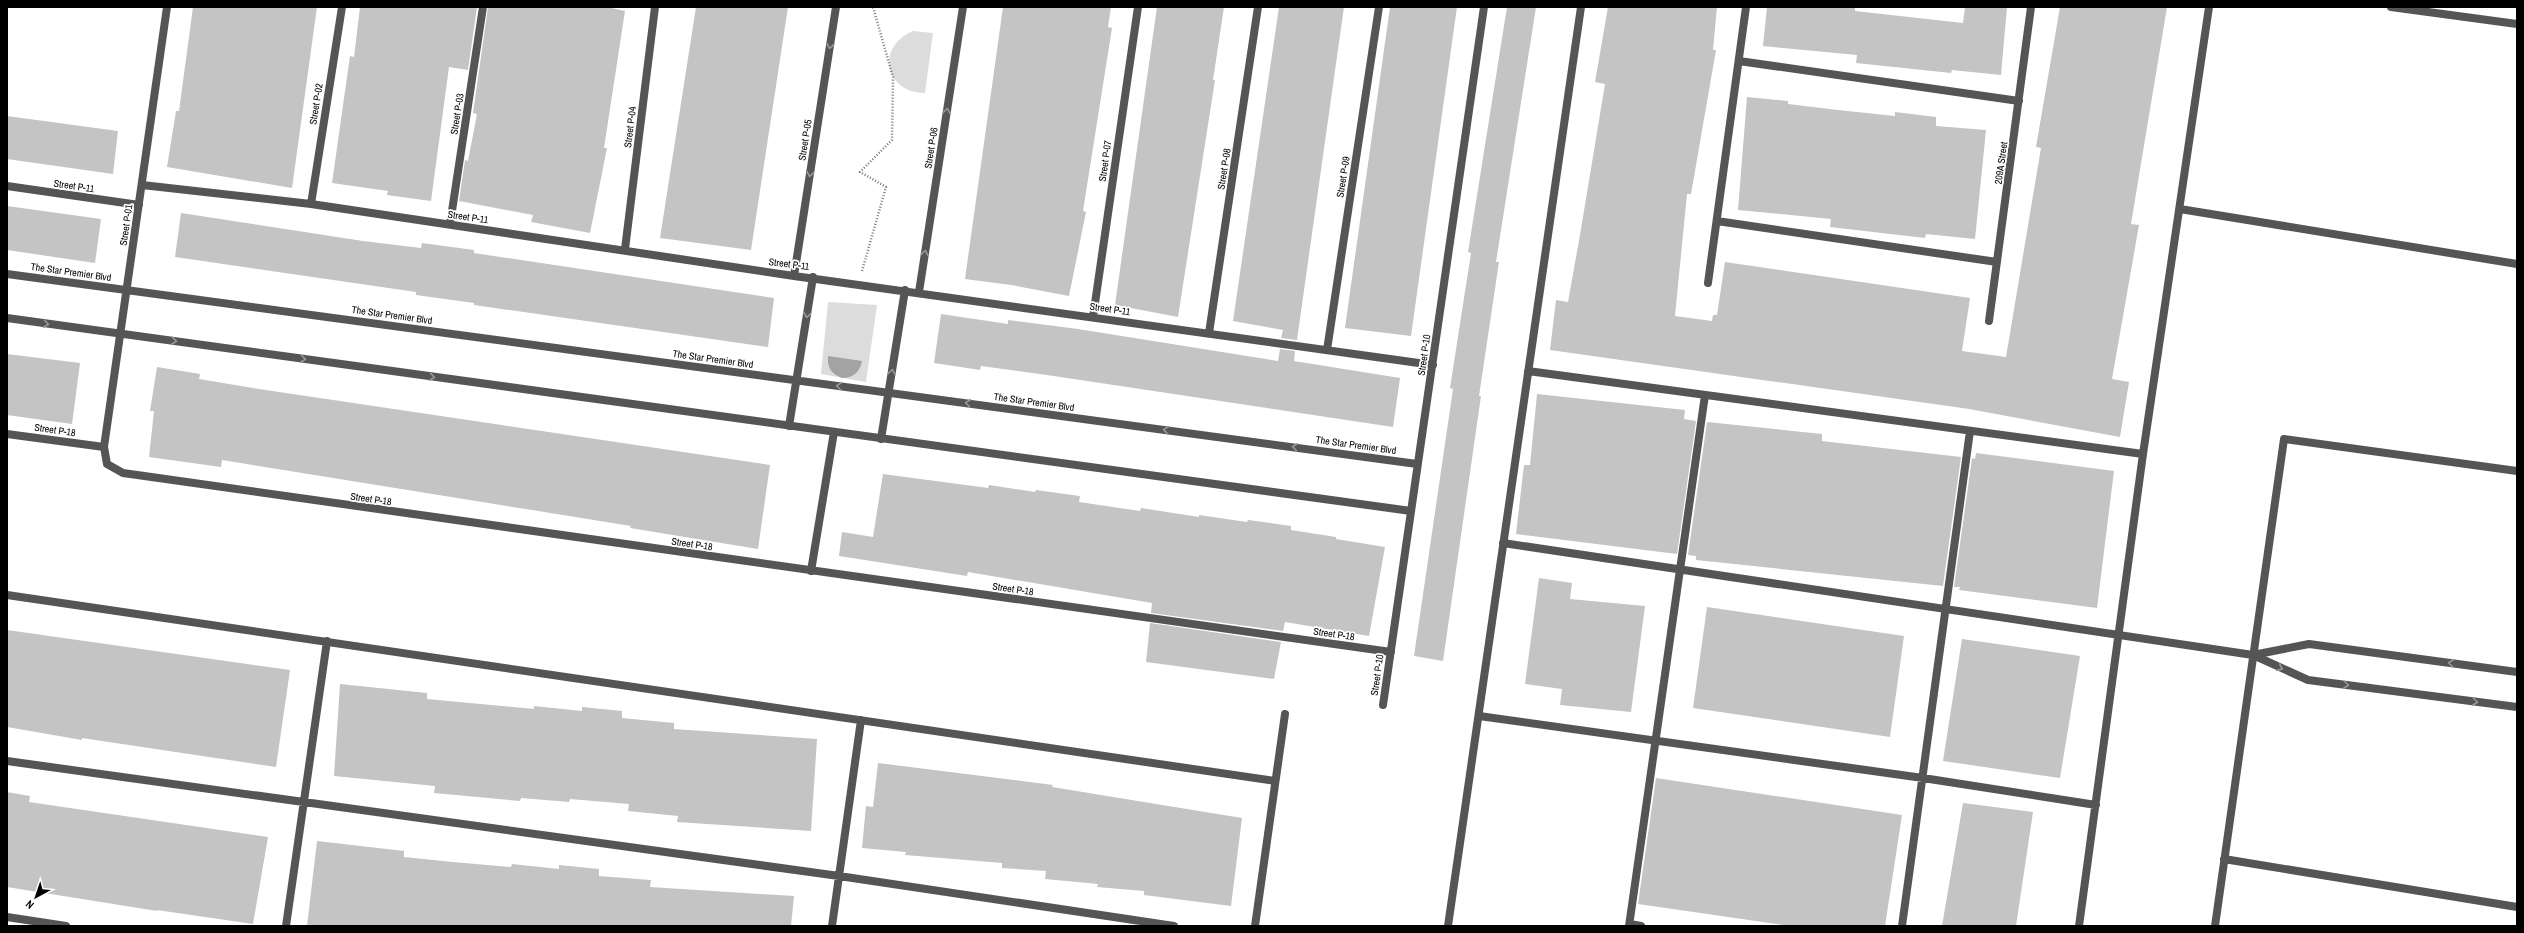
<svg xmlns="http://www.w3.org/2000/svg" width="2524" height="933" font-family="'Archivo Narrow',sans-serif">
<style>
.green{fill:#dcdcdc}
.water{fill:#a3a3a3}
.building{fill:#c4c4c4}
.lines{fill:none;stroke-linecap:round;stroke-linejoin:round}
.path{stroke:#777;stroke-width:2.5;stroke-dasharray:1 2;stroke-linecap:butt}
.service{stroke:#555;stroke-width:8}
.minor{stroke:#555;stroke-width:8}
.oneway{stroke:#999}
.labels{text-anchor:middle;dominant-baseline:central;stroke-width:3.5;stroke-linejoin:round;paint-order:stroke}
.street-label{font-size:10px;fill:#000;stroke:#fff}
</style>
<rect width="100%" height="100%" fill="#fff"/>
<!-- green -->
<path class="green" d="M913,31L933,33L925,93C885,93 875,47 913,31Z
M828,302L877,305L866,382L821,374Z"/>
<!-- water -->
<path class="water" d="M828,356L862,361C860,372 853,378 842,378C831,374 827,367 828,356Z"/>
<!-- building -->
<path class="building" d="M193,7H317L292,188L167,167L176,111H179Z
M360,7H477L468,70L449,67L431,201L387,195L388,191L332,183L350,56L354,57Z
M488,7H607L625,11L604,148H607L590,233L531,222L533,215L459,201L465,160L468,161L477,114L473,113Z
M696,7H788L751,250L660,238Z
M1003,7H1111L1108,27L1112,28L1083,211L1086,212L1069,296L1011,285L965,279Z
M1157,7H1224L1213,80H1215L1178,317L1115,305Z
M1279,7H1344L1297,340L1281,338L1283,330L1233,321Z
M1390,7H1457L1411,336L1345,328Z
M1507,7H1536L1496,262H1499L1479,396H1481L1443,661L1414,656L1453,389L1450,388L1471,253L1468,252Z
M1608,7H1717L1713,50H1716L1691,194H1687L1675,316L1712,321L1713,315H1717L1725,262L1970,298L1962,351L2006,357L2041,148L2036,147L2060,7H2167L2131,224L2139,225L2112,379L2129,382L2120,437L1969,409L1550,350L1556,300L1568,302L1580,235L1605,84L1595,82Z
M1767,7H1855V11L1963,23L1965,7H2007L2001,75L1952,70L1951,73L1856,63L1857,55L1763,46Z
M1747,97L1788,101V104L1838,110L1895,116V112L1936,117V126L1986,130L1975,239L1926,234L1925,238L1830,227L1831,219L1738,210Z
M7,116L118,131L113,174L7,159Z
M7,206L101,219L95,263L7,250Z
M181,213L363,241L421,248L422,243L474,250V253L774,298L768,347L474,305V303L416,295V292L175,257Z
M941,314L1008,324V320L1078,329L1278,361L1280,349L1295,351L1294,361L1400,378L1393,427L1047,375L981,366L980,370L934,363Z
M7,354L80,363L72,424L7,415Z
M157,367L200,374L199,379L253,388L770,465L758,549L630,528L631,526L222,460L221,467L149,457L154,411H150Z
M1537,394L1685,410L1684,419L1696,421L1677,554L1516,534L1524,465H1530Z
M1707,422L1822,434V441L1961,457L1943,586L1696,560V556L1688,555Z
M1976,453L2114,471L2097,608L1959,590L1960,587H1954L1972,458L1975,459Z
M883,474L988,488L989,485L1035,492L1036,490L1080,496L1079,502L1140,511L1141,508L1199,517V515L1247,522L1248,520L1291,526V530L1336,537V539L1385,547L1369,636L1285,622L1283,631L1151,613L1152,603L968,572L967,576L839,556L842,532L873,537Z
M1539,578L1572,583L1570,599L1645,606L1631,712L1560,705L1562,689L1525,684Z
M1707,607L1904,636L1890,737L1693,708Z
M1150,623L1281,642L1274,679L1146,662Z
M7,630L290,670L276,767L82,738V740L7,727Z
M1962,639L2080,656L2060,778L1943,761Z
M340,684L427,693V699L534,709V706L582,711V707L622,711V718L674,723V729L817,739L811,831L677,822L678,816L628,811L629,804L570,799L569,802L521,798L520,801L434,793L435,786L334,776Z
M878,763L1053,785L1052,787L1242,818L1231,906L1144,895V891L1097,887L1098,884L1045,879L1046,871L1002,868V863L905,855L906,852L862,848L866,806L873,807Z
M1656,778L1902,815L1885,926H1791L1638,904Z
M7,792L30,796L29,802L268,837L253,924L157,910V911L7,887Z
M1963,803L2033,812L2016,926H1942Z
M317,841L404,851V857L453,862L511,867L512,864L559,869V865L599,869V876L651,880L650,887L794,896L791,926H307Z"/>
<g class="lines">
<!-- path -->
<path class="path" d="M862,271L886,187L860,172L892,140L893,77L873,7"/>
<!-- service -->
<path class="service" d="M2391,7L2517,24"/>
<!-- minor -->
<path class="minor" d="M167,7L104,447L107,464L123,473L1391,652
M1739,61L2019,101
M142,185L311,204L794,276L1433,365
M7,186L139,205
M311,204L342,7
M2180,209L2517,264
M1717,221L1997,262
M450,224L483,7
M625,249L655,7
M7,274L1417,464
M794,276L836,7
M1708,283L1746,7
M919,292L963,7
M1093,317L1138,7
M7,318L1411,511
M1989,321L2031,7
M1209,333L1258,7
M1327,350L1379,7
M1528,371L2143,454
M789,426L813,277
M7,434L104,447
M881,439L905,290
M1503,543L2253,655L2308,680L2517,707
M811,571L834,432
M7,595L1275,781
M2253,655L2309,644L2517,672
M1383,705L1484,7
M1479,716L1923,778L2096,805
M7,761L839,876L1174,926
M2224,859L2517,907
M7,917L66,926
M1630,924L1641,926
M286,926L327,641
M832,926L861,720
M1255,926L1285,714
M1448,926L1581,7
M1629,926L1705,395
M1902,926L1970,431
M2079,926L2143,454L2209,7
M2215,926L2284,439L2517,471"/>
</g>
<!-- one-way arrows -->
<defs><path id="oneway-chevron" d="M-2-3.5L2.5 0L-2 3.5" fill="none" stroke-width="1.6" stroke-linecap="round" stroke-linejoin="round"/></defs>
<g class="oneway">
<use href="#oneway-chevron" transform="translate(830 46) rotate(99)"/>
<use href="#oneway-chevron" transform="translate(947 111) rotate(-81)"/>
<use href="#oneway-chevron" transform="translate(810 174) rotate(99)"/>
<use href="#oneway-chevron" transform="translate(925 253) rotate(-81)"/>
<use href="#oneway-chevron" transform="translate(807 315) rotate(99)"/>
<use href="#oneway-chevron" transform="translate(46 324) rotate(8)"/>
<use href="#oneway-chevron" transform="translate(174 341) rotate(8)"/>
<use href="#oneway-chevron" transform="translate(303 359) rotate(8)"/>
<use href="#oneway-chevron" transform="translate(892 372) rotate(-81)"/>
<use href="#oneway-chevron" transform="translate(432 377) rotate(8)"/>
<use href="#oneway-chevron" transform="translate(839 386) rotate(-172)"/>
<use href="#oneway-chevron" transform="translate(968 403) rotate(-172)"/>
<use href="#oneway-chevron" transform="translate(1166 430) rotate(-172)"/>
<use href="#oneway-chevron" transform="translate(1295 447) rotate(-172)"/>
<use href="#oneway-chevron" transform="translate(2451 663) rotate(-173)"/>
<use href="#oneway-chevron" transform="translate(2280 668) rotate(24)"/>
<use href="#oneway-chevron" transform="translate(2346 685) rotate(7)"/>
<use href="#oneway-chevron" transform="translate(2475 702) rotate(7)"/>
</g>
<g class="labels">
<!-- street labels -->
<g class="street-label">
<text transform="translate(316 104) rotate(-81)">Street P-02</text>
<text transform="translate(457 114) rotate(-81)">Street P-03</text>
<text transform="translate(630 127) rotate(-83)">Street P-04</text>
<text transform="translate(805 140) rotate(-81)">Street P-05</text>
<text transform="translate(931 148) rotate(-81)">Street P-06</text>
<text transform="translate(1105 161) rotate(-82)">Street P-07</text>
<text transform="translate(2001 163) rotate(-82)">209A Street</text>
<text transform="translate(1224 169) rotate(-81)">Street P-08</text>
<text transform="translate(1343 177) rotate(-81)">Street P-09</text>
<text transform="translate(74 186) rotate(8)">Street P-11</text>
<text transform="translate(468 217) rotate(8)">Street P-11</text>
<text transform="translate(126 225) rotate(-82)">Street P-01</text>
<text transform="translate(789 264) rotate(7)">Street P-11</text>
<text transform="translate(71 272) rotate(8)">The Star Premier Blvd</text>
<text transform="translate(1110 309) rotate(8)">Street P-11</text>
<text transform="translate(392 315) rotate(8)">The Star Premier Blvd</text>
<text transform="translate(1424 355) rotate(-82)">Street P-10</text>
<text transform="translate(713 359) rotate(8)">The Star Premier Blvd</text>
<text transform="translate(1034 402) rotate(8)">The Star Premier Blvd</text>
<text transform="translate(55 430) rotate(8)">Street P-18</text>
<text transform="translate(1356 445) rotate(8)">The Star Premier Blvd</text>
<text transform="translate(371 499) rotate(8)">Street P-18</text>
<text transform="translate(692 544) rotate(8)">Street P-18</text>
<text transform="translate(1013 589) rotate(8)">Street P-18</text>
<text transform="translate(1334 634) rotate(8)">Street P-18</text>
<text transform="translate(1377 675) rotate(-82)">Street P-10</text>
</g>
</g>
<!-- border -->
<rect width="2524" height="933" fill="none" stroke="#000000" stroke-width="16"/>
<!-- north arrow -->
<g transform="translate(36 897) rotate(220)" stroke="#ffffff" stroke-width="3" paint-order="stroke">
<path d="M0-3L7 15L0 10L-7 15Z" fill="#000000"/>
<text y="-6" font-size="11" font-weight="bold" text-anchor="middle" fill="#000000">N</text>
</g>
</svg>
